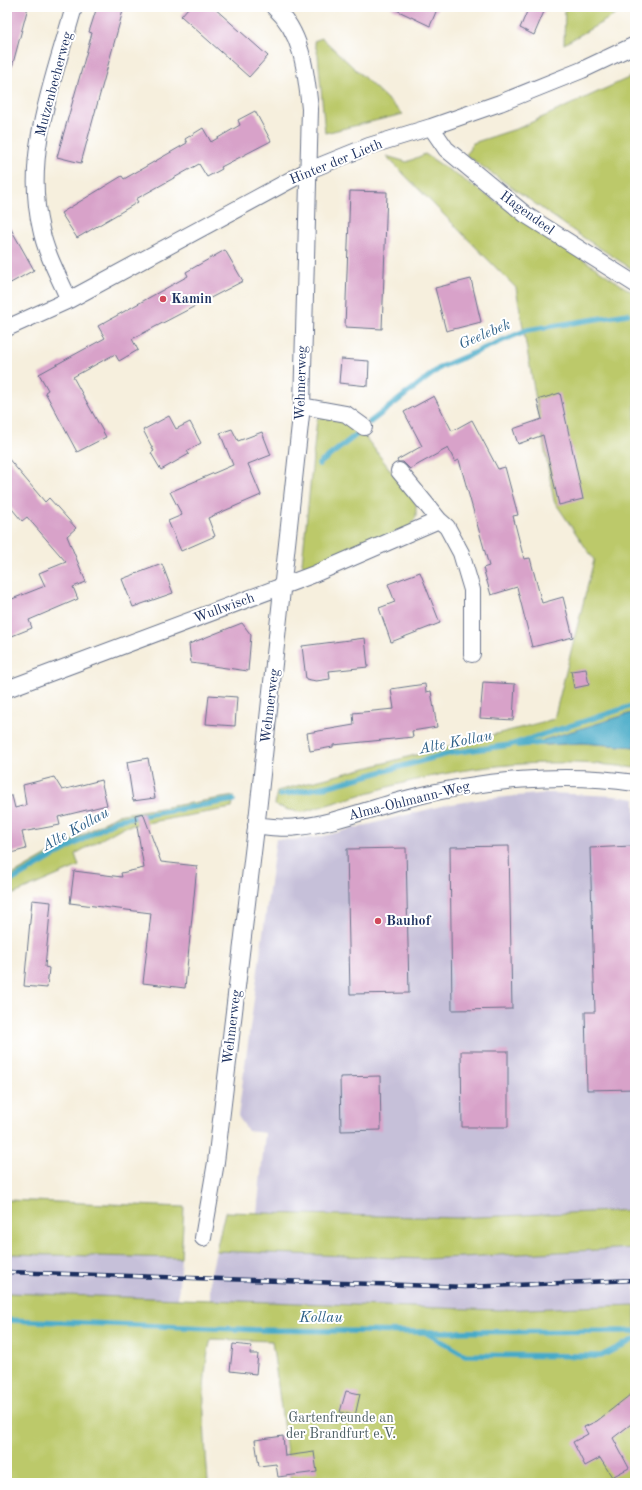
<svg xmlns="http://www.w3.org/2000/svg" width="642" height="1490" font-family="'Old Standard TT',serif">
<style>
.industrial{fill:#c6c0d9}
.green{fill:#bcc96b;stroke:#6c7c64}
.water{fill:#47aac7;stroke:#316c92}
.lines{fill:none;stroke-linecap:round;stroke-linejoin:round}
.stream{stroke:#47aac7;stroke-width:5.5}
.building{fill:#d8a2c9}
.minor-casing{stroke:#68728a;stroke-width:18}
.minor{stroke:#fff;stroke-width:16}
.rail-casing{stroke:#1b2f5e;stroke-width:4.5}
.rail{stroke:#fff;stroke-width:3;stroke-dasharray:9;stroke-linecap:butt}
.poi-dot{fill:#d1495b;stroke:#fff;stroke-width:1.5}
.labels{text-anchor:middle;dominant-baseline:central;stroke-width:4;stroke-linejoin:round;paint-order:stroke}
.street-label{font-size:14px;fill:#1b2f5e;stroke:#fff}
.poi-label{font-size:14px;font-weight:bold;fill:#1b2f5e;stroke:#fff;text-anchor:start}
.park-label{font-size:14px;fill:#4b5d62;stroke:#fff}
.water-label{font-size:15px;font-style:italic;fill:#2d6088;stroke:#fff}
</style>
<rect width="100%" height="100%" fill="#fff"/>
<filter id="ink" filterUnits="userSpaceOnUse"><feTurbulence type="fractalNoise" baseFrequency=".025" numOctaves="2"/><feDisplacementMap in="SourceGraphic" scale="8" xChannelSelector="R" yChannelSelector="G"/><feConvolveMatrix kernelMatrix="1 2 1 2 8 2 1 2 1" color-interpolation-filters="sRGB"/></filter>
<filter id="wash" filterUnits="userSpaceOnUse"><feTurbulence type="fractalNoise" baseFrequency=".012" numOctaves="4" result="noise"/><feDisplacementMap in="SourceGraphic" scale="16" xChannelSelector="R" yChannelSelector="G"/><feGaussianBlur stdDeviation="0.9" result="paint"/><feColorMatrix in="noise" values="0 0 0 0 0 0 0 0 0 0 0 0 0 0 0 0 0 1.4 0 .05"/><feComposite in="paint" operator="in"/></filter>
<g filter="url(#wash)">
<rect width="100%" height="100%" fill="#f6efdd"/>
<!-- industrial -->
<path class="industrial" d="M549,793L615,796L635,799V1210L456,1218L257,1213L265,1133L248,1131L238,1116L276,839L290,840L320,837L445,805L484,799Z
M635,1248V1305L499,1310L210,1300V1277L216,1251L424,1259Z
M7,1254L181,1258L178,1299L7,1293Z"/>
<!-- green -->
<path class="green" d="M565,7H629L564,44Z
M322,38L403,114L325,133L318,55L314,41Z
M635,75V271L578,234L466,155L473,143L519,128Z
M425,154L635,294V712L542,742L547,745L582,743L635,747V768C570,759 503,762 438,775C393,784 348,799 303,812L288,810L275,805L277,791L554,719L594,560L554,501L516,288L386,156L407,162Z
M322,417L346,421L363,434L416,504V517L411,526L312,567H305L302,563L317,419Z
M234,796L232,808L123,827L75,854L79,866L7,897V878L117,815Z
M7,1200L184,1207L181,1258L7,1254Z
M635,1210V1248L424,1259L216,1251L225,1212L456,1218Z
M7,1293L499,1310L635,1305V1483H291L272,1341L211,1339C199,1385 205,1436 208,1483H7Z"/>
<!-- water -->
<path class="water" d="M635,712V747L582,743L547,745L542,744L543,740Z"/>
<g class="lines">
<!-- stream -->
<path class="stream" d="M370,422L441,367L527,330L628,314
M319,464L356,435
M518,745L541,743
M280,795L329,786L451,753L510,745L635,705
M7,883L116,820L233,800
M7,1320L261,1330L426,1332L635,1331
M427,1333L465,1355L601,1356L635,1339"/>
</g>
<g id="blocks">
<!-- building -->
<path class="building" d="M7,7H28L12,67L7,66Z
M97,7H124L81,163L57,157L92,33L89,32Z
M189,7H213L268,56L249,77L181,16Z
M390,7H438L430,26Z
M529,7H546L534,35L520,28Z
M255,111L271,141L221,167L222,169L207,177L199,164L136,199L138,202L77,238L61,213L122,176L124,179L187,143L185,139L203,128L211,142L240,125L238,120Z
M350,191L387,192L382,329L345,327Z
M7,222L34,270L7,285Z
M225,250L243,281L132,339L138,350L119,361L115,354L73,377L106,437L77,452L45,392L48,390L39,374L105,338L98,326L188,276L186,272Z
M471,279L481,322L446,331L435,288Z
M341,359L369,361L368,386L339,383Z
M560,393L583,499L559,505L543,435L518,444L513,429L542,419L537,400Z
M434,396L452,431L472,420L498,469L505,467L518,515L513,516L524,559L530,558L542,603L563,597L573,637L532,647L517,587L491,595L483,568L489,566L459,460L455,462L448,448L410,469L403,462H398L397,460L422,446L404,412Z
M169,416L176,429L190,422L201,443L187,451L189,454L161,470L151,453L154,451L143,430Z
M232,429L238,441L262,432L271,455L248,464L261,495L208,518L215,536L181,551L168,521L182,515L170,492L233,465L220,433Z
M7,457L45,502L49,498L76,528L67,536L86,582L73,587L78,599L29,620L32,628L7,638V601L45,586L39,573L66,562L27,517L22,521L7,503Z
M162,564L173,593L133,607L122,579Z
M420,572L440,623L391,642L379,608L395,602L388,584Z
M242,623L251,635L248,671L191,663L189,644Z
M365,638L368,667L329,671L330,679L316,681L306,679L302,646Z
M586,669L589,685L574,688L571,671Z
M483,682L515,684L513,720L480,718Z
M425,684L426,692L431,691L437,727L412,731L413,737L333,745V747L310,751L307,733L354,725L353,713L394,709L391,689Z
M209,695L237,697L235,726L206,724Z
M148,758L155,798L133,801L127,762Z
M54,777L62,790L101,780L107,805L58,817L60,825L22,832L26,849L7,854V796H12L15,808L26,805L23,785Z
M143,813L161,862L197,866L185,988L143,983L151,913L70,903L74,871L122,877L121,873L144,868L135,815Z
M509,846L512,1009L452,1010L450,847Z
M632,846L635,923V1089L587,1090L585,1012H595L590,848Z
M406,848L409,993L350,994L347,849Z
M32,900L51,902L45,967L49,968L47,988L24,986Z
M461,1051H508V1127H462Z
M380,1076L381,1130L341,1131L340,1077Z
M233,1344L251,1346L250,1354H258L256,1374L230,1371Z
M346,1391L360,1394L355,1416L340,1412Z
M635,1391V1421L613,1438L629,1468L612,1477L600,1458L585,1466L573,1442L588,1434L584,1427L597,1421Z
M283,1436L285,1456L314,1452L317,1472L278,1477L276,1464L259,1466L255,1440Z"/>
</g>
</g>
<g filter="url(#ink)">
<use href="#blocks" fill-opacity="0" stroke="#68728a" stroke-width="1"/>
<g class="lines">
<!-- minor casing -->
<g class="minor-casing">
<path id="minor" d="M431,127L446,149L526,215L635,284
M69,300C59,277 46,254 41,229C23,154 54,79 74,7
M7,328L69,300L307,171L369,146L431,127L500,103L582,70L635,45
M302,406L346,414L364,427
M399,471L439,520L447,527L461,553L472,590V654
M7,689L312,575L439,520
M256,825C270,827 284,829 298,827C336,823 373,807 410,798C480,780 563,772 635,783
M203,1238L216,1162L258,811L302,406L310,109C306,73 303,33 274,7"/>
</g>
<!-- minor -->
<use href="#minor" class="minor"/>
<!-- rail casing -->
<g class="rail-casing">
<path id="rail" d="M7,1272L467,1287L635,1280"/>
</g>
<!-- rail -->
<use href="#rail" class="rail"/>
</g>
</g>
<!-- markers -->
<g class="poi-dot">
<circle cx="163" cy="299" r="4"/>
<circle cx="378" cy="921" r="4"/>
</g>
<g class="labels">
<!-- street labels -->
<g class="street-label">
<text transform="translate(54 84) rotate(-75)">Mutzenbecherweg</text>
<text transform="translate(336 162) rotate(-22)">Hinter der Lieth</text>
<text transform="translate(527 213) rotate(36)">Hagendeel</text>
<text transform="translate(301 383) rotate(-88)">Wehmerweg</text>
<text transform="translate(224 608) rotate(-20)">Wullwisch</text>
<text transform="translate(270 706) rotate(-83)">Wehmerweg</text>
<text transform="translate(409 801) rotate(-14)">Alma-Ohlmann-Weg</text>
<text transform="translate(232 1027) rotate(-83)">Wehmerweg</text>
</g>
<!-- poi labels -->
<g class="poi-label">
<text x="171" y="299">Kamin</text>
<text x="386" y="921">Bauhof</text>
</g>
<!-- park labels -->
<g class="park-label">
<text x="341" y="1418">Gartenfreunde an<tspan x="341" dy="16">der Brandfurt e.V.</tspan></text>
</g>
<!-- water labels -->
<g class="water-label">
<text transform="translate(485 335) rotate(-23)">Geelebek</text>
<text transform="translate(456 743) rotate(-11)">Alte Kollau</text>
<text transform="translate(76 830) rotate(-29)">Alte Kollau</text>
<text x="321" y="1318">Kollau</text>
</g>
</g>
<!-- margin -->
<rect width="642" height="1490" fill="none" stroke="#fff" stroke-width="24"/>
</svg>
